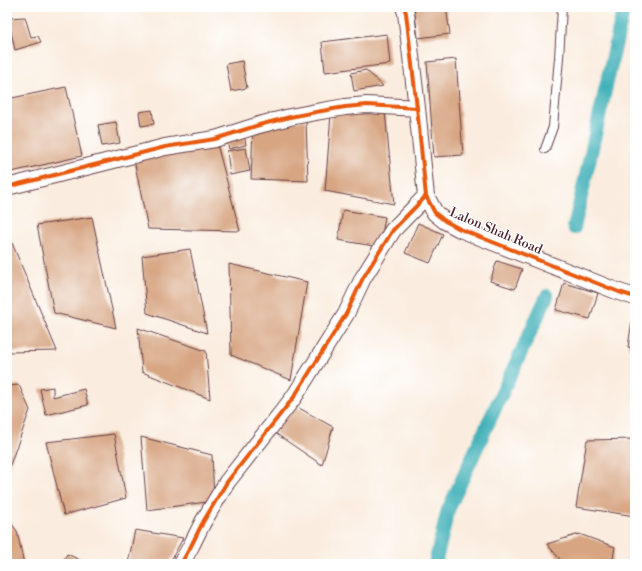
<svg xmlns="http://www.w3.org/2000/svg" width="642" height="571" font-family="'Libre Bodoni',serif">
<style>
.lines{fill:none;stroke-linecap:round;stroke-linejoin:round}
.canal{stroke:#3fb0b8;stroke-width:14}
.building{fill:#d7a582}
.service-casing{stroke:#643e46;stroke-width:10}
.minor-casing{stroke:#643e46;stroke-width:18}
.service{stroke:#fff;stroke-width:8}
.minor{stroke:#fff;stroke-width:16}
.cycleway-casing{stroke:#fff;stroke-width:6}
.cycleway{stroke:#e8590c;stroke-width:4}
.labels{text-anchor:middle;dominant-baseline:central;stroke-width:3;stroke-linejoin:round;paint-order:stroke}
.street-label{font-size:13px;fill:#4a1f2b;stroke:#fff}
</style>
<rect width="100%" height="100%" fill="#fff"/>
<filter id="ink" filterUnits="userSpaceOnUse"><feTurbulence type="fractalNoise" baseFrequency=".025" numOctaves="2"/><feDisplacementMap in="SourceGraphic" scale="8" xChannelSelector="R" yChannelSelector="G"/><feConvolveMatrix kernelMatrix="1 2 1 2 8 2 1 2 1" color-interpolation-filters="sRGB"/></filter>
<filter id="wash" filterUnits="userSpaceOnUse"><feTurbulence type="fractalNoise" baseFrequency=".012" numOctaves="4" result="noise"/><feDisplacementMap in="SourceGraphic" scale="16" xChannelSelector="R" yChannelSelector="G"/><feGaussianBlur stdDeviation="0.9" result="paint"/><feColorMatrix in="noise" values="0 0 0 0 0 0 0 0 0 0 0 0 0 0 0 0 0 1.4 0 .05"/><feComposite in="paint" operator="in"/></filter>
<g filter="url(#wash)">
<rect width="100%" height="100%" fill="#faecde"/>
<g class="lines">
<!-- canal -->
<path class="canal" d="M574,228L624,7
M435,564L448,510L547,296"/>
</g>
<g id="blocks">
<!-- building -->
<path class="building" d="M7,7H18V8L7,10Z
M414,7H446L450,34L418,38Z
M25,17L31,37L38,36L41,42L15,50L8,18Z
M387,34L390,64L325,72L322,42Z
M456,59L463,155L434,157L427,62Z
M242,61L247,88L231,91L226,64Z
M366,70L383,86L354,91L351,73Z
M66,87L82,156L7,173V99Z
M152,110L154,124L141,126L139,112Z
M385,111L394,204L325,191L331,114Z
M306,120L308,181L251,179L253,129Z
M116,122L120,143L102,146L98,125Z
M244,133L246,145L229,149L226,137Z
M217,144L240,231L148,229L134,160Z
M246,148L250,171L230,175L227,151Z
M343,210L385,217L380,247L338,240Z
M92,217L116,328L54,313L37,225Z
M418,223L443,234L430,263L405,253Z
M12,243L57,351L7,352V245Z
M190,249L207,333L147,313L142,256Z
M497,261L522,269L515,289L490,281Z
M229,264L307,282L291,380L231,355Z
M564,283L598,293L590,319L556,310Z
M634,307H635V348L628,347Z
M138,328L206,351L210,399L142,372Z
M19,385L30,410L7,473V386Z
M53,387V397L84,389L88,405L46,415L40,389Z
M292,404L333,427L322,465L275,433Z
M114,434L126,498L64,515L46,442Z
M141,437L212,455L214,501L147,510Z
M635,439V516L576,507L587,440Z
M7,518L17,531L24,564H7Z
M135,530L183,538L169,564H130L128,563Z
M579,534L615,547L612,564H564L547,544Z
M67,554L89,564H61Z"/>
</g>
</g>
<g filter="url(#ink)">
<use href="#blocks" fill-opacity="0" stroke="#643e46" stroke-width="1"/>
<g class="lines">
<!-- service casing -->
<g class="service-casing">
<path id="service" d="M545,149L553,127L559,58L562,7"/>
</g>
<!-- minor casing -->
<g class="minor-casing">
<path id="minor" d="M404,7L406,13L417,108L426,196L435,213L445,221L460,229L619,292L635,297
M7,187L165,147L215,139L259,125L290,117L316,112L345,107L367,105L417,108
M181,564L191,546L203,522L227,482L294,397L346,314L363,278L393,230L426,196"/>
</g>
<!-- service -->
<use href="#service" class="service"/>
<!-- minor -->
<use href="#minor" class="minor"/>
<!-- cycleway casing -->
<g class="cycleway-casing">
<path id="cycleway" d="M404,7L406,13L417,108L426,196L435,213L445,221L460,229L619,292L635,297
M7,187L165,147L215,139L259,125L290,117L316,112L345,107L367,105L417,108
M181,564L191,546L203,522L227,482L294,397L346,314L363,278L393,230L426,196"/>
</g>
<!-- cycleway -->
<use href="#cycleway" class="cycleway"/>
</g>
</g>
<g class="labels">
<!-- street labels -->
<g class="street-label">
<text transform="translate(496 231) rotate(23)">Lalon Shah Road</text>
</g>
</g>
<!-- margin -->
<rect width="642" height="571" fill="none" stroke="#fff" stroke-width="24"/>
</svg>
